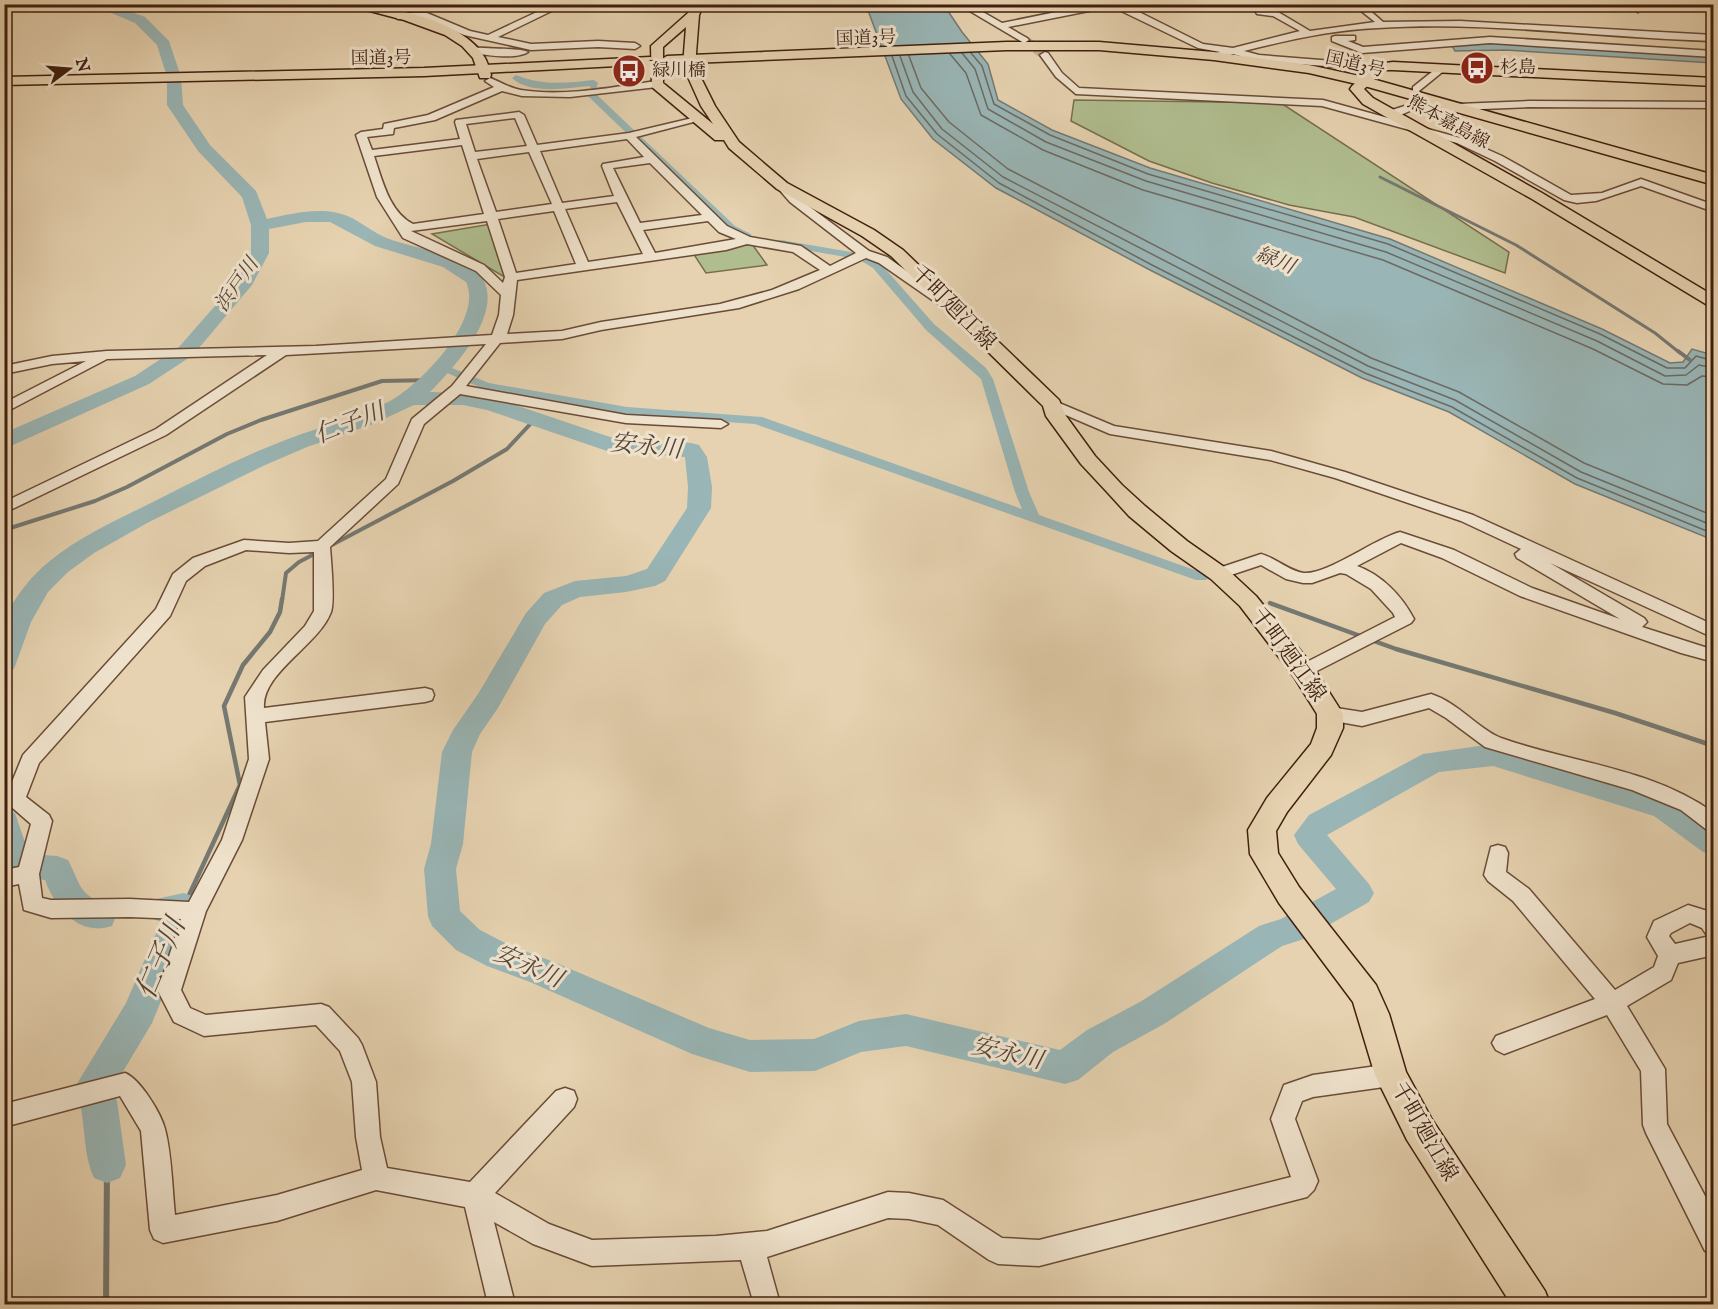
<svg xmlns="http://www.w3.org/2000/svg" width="1718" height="1309" font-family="'IM FELL English','Noto Serif JP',serif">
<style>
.green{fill:#b0bd8f;stroke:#786e4e;stroke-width:1.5}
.water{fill:#99b5b5;stroke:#757972;stroke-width:1.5}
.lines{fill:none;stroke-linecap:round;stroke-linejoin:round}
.shore{stroke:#6c6a62;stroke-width:1.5}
.stream-far4{stroke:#757972;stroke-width:2}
.stream-far3{stroke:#757972;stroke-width:3}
.stream-far2{stroke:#757972;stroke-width:4}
.stream-far1{stroke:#757972;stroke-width:4.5}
.stream{stroke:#757972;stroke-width:6}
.canal{fill:#99b5b5;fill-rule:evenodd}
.river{fill:#99b5b5;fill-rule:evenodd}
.minor-tunnel{stroke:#c5ae90;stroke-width:10;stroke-dasharray:10 4.5;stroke-linecap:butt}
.minor-casing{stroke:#6a4c36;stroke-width:3}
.major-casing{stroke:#401f0e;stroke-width:3}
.highway-casing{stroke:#401f0e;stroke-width:3}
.minor{fill:#efe2cc;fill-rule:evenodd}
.major{fill:#e6d2b0;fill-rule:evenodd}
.highway{fill:#e6d2b0;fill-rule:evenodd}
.highway-bridge-casing{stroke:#401f0e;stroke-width:16;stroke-linecap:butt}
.highway-bridge{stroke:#e6d2b0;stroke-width:14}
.labels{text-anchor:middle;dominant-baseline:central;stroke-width:6;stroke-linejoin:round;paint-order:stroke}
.far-street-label{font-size:18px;fill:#401f0e;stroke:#efe2cc}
.far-poi-label{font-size:18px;fill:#401f0e;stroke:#efe2cc;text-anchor:start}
.far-water-label{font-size:20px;font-style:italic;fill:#564438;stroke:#efe2cc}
.street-label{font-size:22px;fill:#401f0e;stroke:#efe2cc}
.water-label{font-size:24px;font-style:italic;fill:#564438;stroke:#efe2cc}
.near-water-label{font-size:28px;font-style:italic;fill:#564438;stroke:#efe2cc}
</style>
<rect width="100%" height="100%" fill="#e6d2b0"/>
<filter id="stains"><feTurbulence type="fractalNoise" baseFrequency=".00333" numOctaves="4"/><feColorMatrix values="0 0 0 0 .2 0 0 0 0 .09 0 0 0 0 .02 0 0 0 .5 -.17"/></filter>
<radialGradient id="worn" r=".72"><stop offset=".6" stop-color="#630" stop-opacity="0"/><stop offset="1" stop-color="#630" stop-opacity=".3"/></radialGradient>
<!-- green -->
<path class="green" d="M1074,100L1281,103L1509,252L1505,273L1354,217L1289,205L1212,183L1149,161L1071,121Z
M491,224L508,279L432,234Z
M752,244L767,265L706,273L693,253Z"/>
<!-- water -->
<path class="water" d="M866,5H944L962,32L988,64L998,100L1052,130L1150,168L1390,239L1602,329L1670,363L1683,362L1692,349L1713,355V540L1575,484L1449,412L1362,378L1150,270L996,188L933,139L901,99Z
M1484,42L1713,55V63L1505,50L1455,51L1451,44Z"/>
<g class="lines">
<!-- shore -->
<path class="shore" d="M962,53L975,69L988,109L1046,142L1146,181L1386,252L1597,341L1665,376L1686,375L1699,365L1714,368
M971,53L982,66L994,104L1050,135L1148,174L1388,244L1600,334L1667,368H1685L1696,356L1714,361
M950,54L966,73L981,115L1043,150L1143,190L1383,260L1593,349L1663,384L1687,385L1702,376L1714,377
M892,56L906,96L937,134L999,183L1152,265L1365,373L1452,407L1577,478L1714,534
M900,56L913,92L942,129L1003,177L1368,366L1455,400L1581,472L1714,526
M909,56L921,88L949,122L1008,169L1371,358L1459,392L1584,463L1714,516"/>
<!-- stream-far4 -->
<path class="stream-far4" d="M1627,4L1638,13"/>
<!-- stream-far3 -->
<path class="stream-far3" d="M1380,177L1516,245L1655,333L1680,353"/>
<!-- stream-far2 -->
<path class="stream-far2" d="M1678,351L1690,360
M4,530L95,501L127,487L227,434L261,420L382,381L432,380
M328,547L453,481L507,449L535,419
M282,601L286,573L299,562L318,552"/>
<!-- stream-far1 -->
<path class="stream-far1" d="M1270,603L1396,649L1615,713L1714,746
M184,906L240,785L224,706L243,665L270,632L280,612L282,599"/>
<!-- stream -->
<path class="stream" d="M106,1304L107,1165"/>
<!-- canal -->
<path class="canal" d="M516,75C543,86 565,83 594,80L598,83L596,89L593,90L589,86C566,88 530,95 512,78Z
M589,93H595L735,226L751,234V238H743L727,230L589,97Z
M781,240L851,252L857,255L851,258L777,245V241Z
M867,257L881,264L934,324L986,368L993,379L1029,492L1039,515L1206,574L1209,577L1206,580H1196L755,424L627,415L486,390L436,368L442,364L489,383L627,407L762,417L1022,509L1015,492L981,379L926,330L873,268L863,262V258Z"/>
<!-- river -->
<path class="river" d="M90,4H111L145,17L169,41L181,77L183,105L210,145L256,191L267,219C295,213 325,205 352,218C365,225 377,235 392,240C418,249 447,251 470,266C518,298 456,366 430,392L463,393L498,399L610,437L691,443L699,445L707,457L712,487L711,508L665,581L655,586L626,592L580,597L562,605L545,624L498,708L480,734L472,752L463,844L456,869L460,911L480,930L511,946L554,962L709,1028L750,1040L814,1039L859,1021L906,1014L1060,1050L1087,1030L1140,1002L1259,926L1281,919L1336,889L1298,844L1294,835L1309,815L1423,754L1493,744L1676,800L1714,826V855L1703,852L1654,816L1493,766L1439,772L1327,835L1369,884L1374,893L1369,902L1304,939L1282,946L1164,1024L1113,1052L1078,1080L1065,1084L906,1046L861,1052L815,1071L750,1072L692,1054L530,982L487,966L456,950L432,926L428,916L424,869L431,844L442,752L453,730L478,694L526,613L544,593L575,581L626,576L647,569L687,508L688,487L685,457L607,451L487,410L463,405H414L373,424L307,447L263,466L149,522L94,553L68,572L48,592L31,622L14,669L4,671C4,656 1,635 5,621C12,599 32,575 51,560C82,535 121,518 157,500C200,478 243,456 288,439C322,426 358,418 390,401C420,385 484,319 466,282L443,267L375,246L330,222H306L269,229V253L252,285L193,355L149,384L4,449V433L135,376L179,347L235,283L251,253V225L242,197L198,151L167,105V77L157,45L135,23Z
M4,809L15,813L29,854L57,856L68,860C83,889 78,895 112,906L116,916L112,926C79,937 55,908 45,880L6,874Z
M184,893L195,897L200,906L152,1023L112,1090L117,1101L126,1165L120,1178L107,1183L94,1178C81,1149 87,1116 75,1087L126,1003L161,922L151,918L146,909L151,900Z"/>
<!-- minor-tunnel -->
<path class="minor-tunnel" d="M1024,40L1045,55"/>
<!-- minor casing -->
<g class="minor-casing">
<path id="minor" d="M554,4H566L498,37L531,44L598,41L635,43L640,46L635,49L598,47L531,50L464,35L426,19H398L394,16L398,13H427L470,31L488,35Z
M958,4H969L1002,23L1095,4H1123L1203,44L1233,48L1300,31L1273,16L1257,14L1251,4H1260L1263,10L1278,12L1310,31L1375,22L1355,6L1383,4L1367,8L1383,22L1460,21L1714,35V41C1602,38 1490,21 1378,28C1332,30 1288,40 1244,51L1259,55L1384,65L1386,67L1381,70L1258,61L1233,54L1214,59L1209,56L1211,54L1220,52L1198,48L1115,8H1104L1008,27L1027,38L1029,40L1024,43Z
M1335,36H1355V40L1348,41L1363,47L1490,37L1714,51V57L1490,43L1362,53L1332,41V37Z
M472,47C484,49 522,48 528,52C516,60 483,55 469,52V48Z
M1045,52L1048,53L1062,73L1079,88L1323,100L1464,139L1502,156L1571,195L1602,193L1641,179L1714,205V212L1641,186L1596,201L1577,203L1564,200L1495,161L1457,143L1322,106L1076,94L1056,77L1040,55Z
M1438,67L1446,69L1419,91H1413V87Z
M490,78C501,82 509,88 521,90C565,97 613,87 657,81L662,84L657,87L570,97L522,96L502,91L435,120L394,128L393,134L367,137L372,150L460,139L455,122L456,120L519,112L524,115L537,145L629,133L701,116V120L636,137L727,226L750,237L801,246L830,266L856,253L790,202L776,186L782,183L786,184L798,198L869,251L887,257L949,301L943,305L938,304L879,263L866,258L799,289L739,308L601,330L562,339L500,343L466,386L626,415L721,420L728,424L721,428L626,423L460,394L424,424L398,484L330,547C331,561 335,601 331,612C319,645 261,673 264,708L425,688L432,690L434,695L432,700L425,702L265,722L269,759L242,840L206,911L181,990L190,1008L206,1015L321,1004L329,1007L358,1038L362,1045L376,1082L380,1137L387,1168L470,1182L556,1091L565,1088L574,1091L577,1099L574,1107L495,1193L549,1224L592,1240L716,1236L767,1231L888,1192L909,1193L943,1200L1002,1238L1039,1240L1291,1177L1271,1119L1284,1085L1313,1075L1391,1064L1400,1067L1403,1075L1400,1083L1391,1086L1313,1097L1302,1101L1295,1119L1318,1181L1314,1190L1307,1197L1039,1266L998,1264L989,1260L938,1225L909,1219L888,1218L767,1257L780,1304H754L741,1260L592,1266L533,1244L494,1222L515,1304H488L465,1207L376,1190L277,1221L163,1243L154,1239L150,1230L141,1131L120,1096L4,1127V1104L125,1073C140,1079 161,1113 165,1129C172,1156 172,1187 175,1215L277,1195L362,1170L356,1137L352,1082L340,1051L316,1025L204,1036L174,1022L158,991L181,919L130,917L51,918L24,910L19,884L4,887V870L19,867L31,824L8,804L5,799L23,755L156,609L173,574L193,558L244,540L289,543L318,541L386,479L412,419L452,386L486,344L286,355L166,435L4,513V502L156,429L267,355L107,359L4,413V403L86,361L52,364L4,374V366L52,356L107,351L316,346L492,335L499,315L501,295L476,271L403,238L377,197L356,135L361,132L383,129L384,124L428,115L494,87L485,81ZM515,118L527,146L475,152L466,124ZM627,139L644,157L603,164L602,166L614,196L562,203L540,151ZM462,145L484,214L413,224C389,212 382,179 374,156ZM529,152L552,204L496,212L477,159ZM650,163L702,215L640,223L613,168ZM617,202L643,254L588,262L565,209ZM554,211L576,264L516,273L498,219ZM487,221L505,277L503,283L484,265L411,231ZM708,221L719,232L736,239L655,253L643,230ZM747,244L793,252L820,270L772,290L720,304L601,322L562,331L507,334L513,315L517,280L726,250ZM246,550L289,553L314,552V611L305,626L263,670L245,697L249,759L222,840L189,902L130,899L51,900L42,898L39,874L52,821L49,815L26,797L39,763L170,616L186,581L205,566Z
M1529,101L1714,102V108L1529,107L1458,110L1443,114L1412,110L1394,118L1389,115L1392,110L1411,104L1443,108L1458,104Z
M1052,400L1114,426L1271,451L1345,472L1473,515L1714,625V638L1550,563L1644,618L1647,622L1642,627L1714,650V662L1681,653L1520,596L1442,558L1401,543L1357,566C1382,575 1402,596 1414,619L1411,623L1309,675L1303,677L1297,675L1294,671L1297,667L1395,617L1393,613L1371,589L1346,574L1340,573L1312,583H1303L1286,579L1261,565L1219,579L1213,578L1211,574L1213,570L1261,554C1276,558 1289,571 1304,573C1327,575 1376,538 1400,532L1454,550L1532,588L1620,619L1517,558L1515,554L1521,549L1461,521L1335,478L1270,460L1110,434L1047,407L1045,404Z
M1431,694C1459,703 1478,729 1501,738C1571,763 1652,768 1714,813V832L1707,830L1681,810L1632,790L1485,747L1446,718L1429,708L1362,726L1323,719L1321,714L1323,709L1330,707L1362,712Z
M1498,845L1505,847L1508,853L1506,872L1529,889L1615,990L1654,967L1658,956L1647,937L1654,921L1688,905L1714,913V955L1678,963L1671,980L1627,1006L1665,1069L1667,1124L1714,1213V1255L1705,1251L1646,1133L1643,1125L1641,1071L1607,1015L1504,1054L1496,1050L1492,1043L1496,1036L1595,999L1513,901L1488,881L1484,875L1491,847ZM1690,923L1702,928L1706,934L1710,936L1675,944L1669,936L1671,933Z"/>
</g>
<!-- major casing -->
<g class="major-casing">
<path id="major" d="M343,4C382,4 464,19 485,58C488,63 489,69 491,75L490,78H480L473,58L462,46L445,35L404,20Z
M693,4H704L699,15L695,66L715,106L739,142L787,183L874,230L903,250L1059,400L1066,416L1095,456L1122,485L1145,506L1187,541L1227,569L1256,596L1312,665L1343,714V728L1331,755L1287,812L1276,831L1278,853L1299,887L1376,985L1389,1014L1406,1072L1431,1118L1545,1291L1550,1304H1511L1407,1140L1375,1075L1353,1002L1279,903L1250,854L1248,830L1267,798L1311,744L1317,728V714L1294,677L1240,606L1211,579L1171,551L1129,516L1108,493L1081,464L1046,416L1043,406L891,256L862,236L777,189L729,148L724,140H715L652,87L651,46L688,13ZM686,27L683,66L701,106L713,124L663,83V47Z
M1393,62L1714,78V86L1393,70H1385L1364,89L1373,98L1542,193L1714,296V309L1532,199L1363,104L1350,89L1352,86L1377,64Z"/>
</g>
<!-- highway casing -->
<g class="highway-casing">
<path id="highway" d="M1007,42H1099L1214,52L1309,65L1369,78L1714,175V185L1361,85L1309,73L1214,60L1099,50H1007L667,64L660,60L667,56Z
M650,57L655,58L657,61L655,64L424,76L4,85V77L424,68Z"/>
</g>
<!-- minor -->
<use href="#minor" class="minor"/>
<!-- major -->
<use href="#major" class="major"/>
<!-- highway -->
<use href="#highway" class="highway"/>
<!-- highway-bridge casing -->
<g class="highway-bridge-casing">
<path id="highway-bridge" d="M650,68L668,67"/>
</g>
<!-- highway-bridge -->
<use href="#highway-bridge" class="highway-bridge"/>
</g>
<!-- icons -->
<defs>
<g id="bus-disc" transform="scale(1.725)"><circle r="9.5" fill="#8f2418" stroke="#efe2cc"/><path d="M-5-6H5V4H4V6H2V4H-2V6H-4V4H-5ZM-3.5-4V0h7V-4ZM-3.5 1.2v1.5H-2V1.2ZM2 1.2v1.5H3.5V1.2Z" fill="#fff"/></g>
</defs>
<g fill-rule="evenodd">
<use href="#bus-disc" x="1477" y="68"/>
<use href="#bus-disc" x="629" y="71"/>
</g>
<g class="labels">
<!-- far-street labels -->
<g class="far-street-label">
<text transform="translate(866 39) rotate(-2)">国道3号</text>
<text transform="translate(381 59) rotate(-1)">国道3号</text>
<text transform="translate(1355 65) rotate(13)">国道3号</text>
<text transform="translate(1448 123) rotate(29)">熊本嘉島線</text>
</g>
<!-- far-poi labels -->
<g class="far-poi-label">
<text x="1500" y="68">杉島</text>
<text x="652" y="71">緑川橋</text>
</g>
<!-- far-water labels -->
<g class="far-water-label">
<text transform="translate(1275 261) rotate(22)">緑川</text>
<text transform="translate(237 285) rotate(-55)">浜戸川</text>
</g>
<!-- street labels -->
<g class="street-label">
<text transform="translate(953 308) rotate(45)">千町廻江線</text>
<text transform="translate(1288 655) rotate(54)">千町廻江線</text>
<text transform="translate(1424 1132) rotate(60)">千町廻江線</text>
</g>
<!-- water labels -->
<g class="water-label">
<text transform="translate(350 424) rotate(-21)">仁子川</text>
<text transform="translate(646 447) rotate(6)">安永川</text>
<text transform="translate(528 967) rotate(24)">安永川</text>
<text transform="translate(1007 1054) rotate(13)">安永川</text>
</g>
<!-- near-water labels -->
<g class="near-water-label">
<text transform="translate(162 959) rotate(-67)">仁子川</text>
</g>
</g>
<!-- margin -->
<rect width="1718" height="1309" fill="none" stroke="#e6d2b0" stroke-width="24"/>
<rect x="6" y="6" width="1706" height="1297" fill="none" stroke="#401f0e" stroke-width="3"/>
<rect x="12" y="12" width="1694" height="1285" fill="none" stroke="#401f0e" stroke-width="1.5"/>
<!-- north arrow -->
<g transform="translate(69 69) rotate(74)" stroke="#efe2cc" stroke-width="4.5" paint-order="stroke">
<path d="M0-4.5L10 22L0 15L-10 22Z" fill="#401f0e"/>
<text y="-9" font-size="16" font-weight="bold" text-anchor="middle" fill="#401f0e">N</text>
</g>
<rect width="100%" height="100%" filter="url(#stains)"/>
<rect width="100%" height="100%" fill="url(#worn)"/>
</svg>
